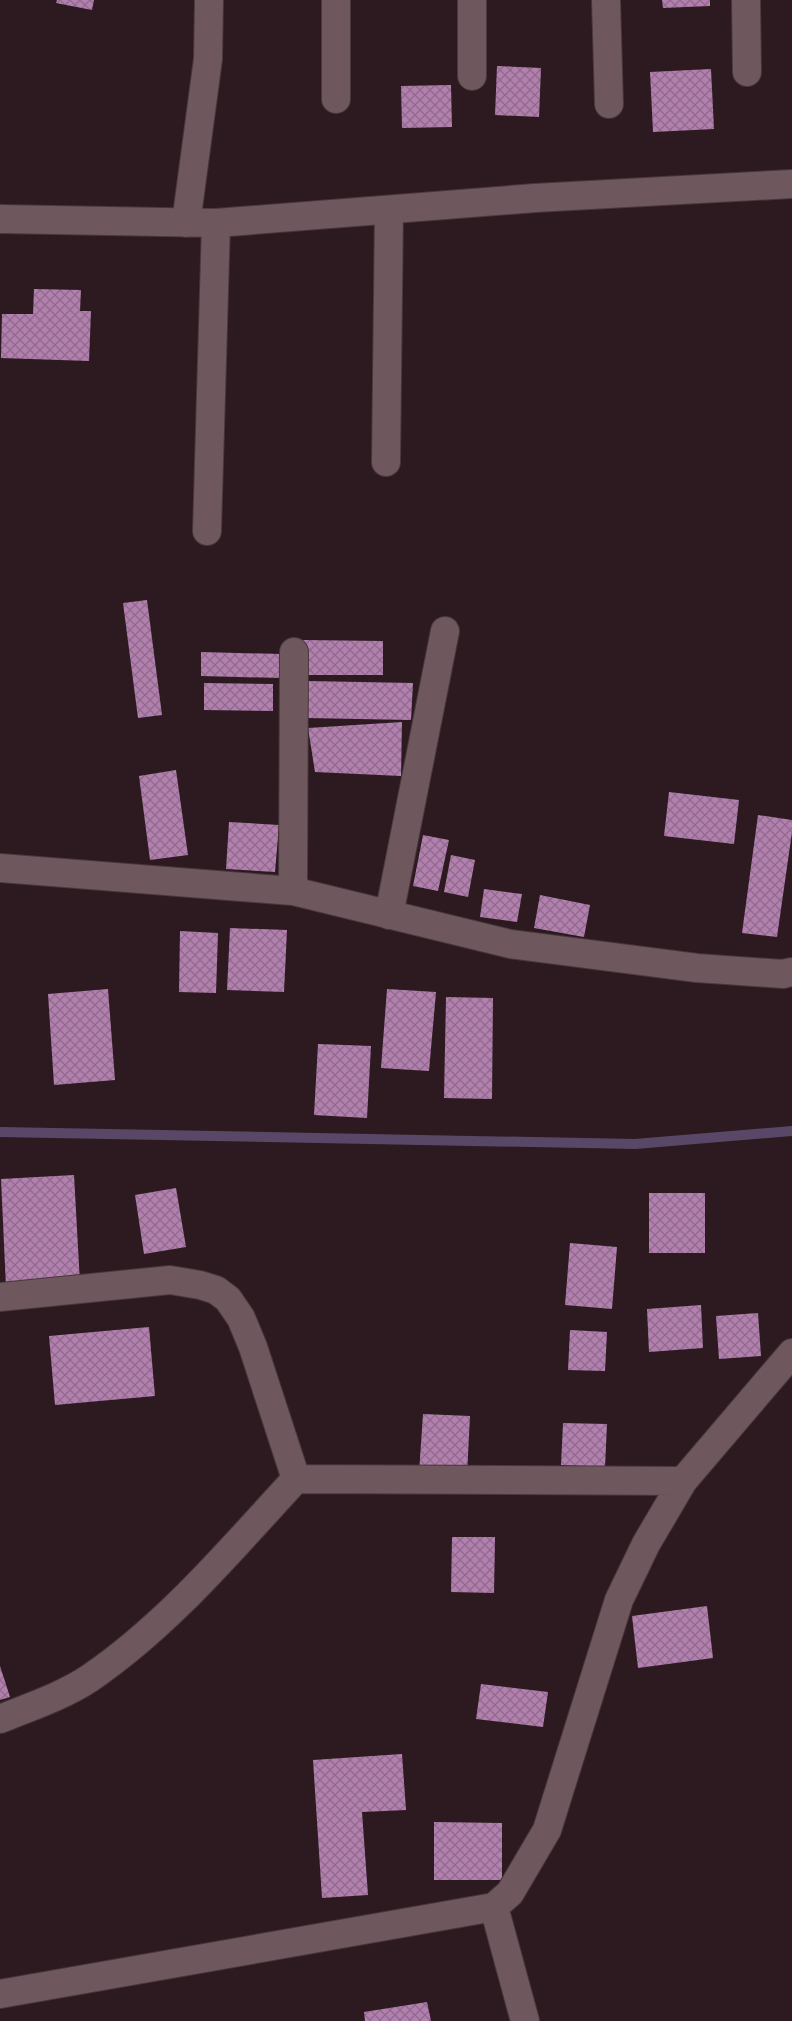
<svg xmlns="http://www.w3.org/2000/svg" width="792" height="2021" font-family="Montserrat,sans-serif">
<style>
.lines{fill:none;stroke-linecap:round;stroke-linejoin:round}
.stream{stroke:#594768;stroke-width:10}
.building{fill:url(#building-cross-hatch)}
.minor-casing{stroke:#47383d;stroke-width:30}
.minor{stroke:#6f575e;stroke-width:28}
</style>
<defs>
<pattern id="building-cross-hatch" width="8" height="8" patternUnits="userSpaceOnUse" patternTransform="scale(1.25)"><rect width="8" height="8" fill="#b27faf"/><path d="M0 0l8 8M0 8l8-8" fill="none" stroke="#8e6b8b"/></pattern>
</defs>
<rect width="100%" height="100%" fill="#2d1a20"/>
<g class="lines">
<!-- stream -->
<path class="stream" d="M0,1132L635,1144L792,1131"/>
</g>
<!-- building -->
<path class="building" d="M57,0H94L92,10L56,3Z
M662,0H710V6L663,8Z
M497,66L541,68L539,117L495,115Z
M711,69L714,129L653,132L650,72Z
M451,85L452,127L402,128L401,86Z
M34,289L81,290L80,311H91L89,361L1,358L2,314H33Z
M147,600L162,715L138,718L123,603Z
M303,640L383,641V675H302Z
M201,652L281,654L280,678L201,676Z
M307,681L413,683L411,720L306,718Z
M204,683L273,684V711L204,710Z
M402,722L401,776L315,772L308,728Z
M176,770L188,855L150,860L139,776Z
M669,792L739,800L734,844L664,836Z
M758,815L792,820V832L777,937L742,933Z
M229,822L279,825L275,872L226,869Z
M423,835L449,840L438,891L413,886Z
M451,855L475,860L468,897L444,892Z
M484,889L522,894L517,922L480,917Z
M540,895L590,905L584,937L534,928Z
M230,928L287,930L284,992L227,990Z
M180,931L218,933L216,993L179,992Z
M108,989L115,1080L54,1085L48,994Z
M387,989L436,992L429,1071L381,1068Z
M446,997L493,998L492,1099L444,1098Z
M318,1044L371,1046L367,1118L314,1115Z
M74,1175L80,1283L6,1287L1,1179Z
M176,1188L186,1247L144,1254L135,1195Z
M649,1193H705V1253H649Z
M570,1243L617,1247L612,1309L565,1305Z
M701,1305L703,1348L649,1352L647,1309Z
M758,1313L761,1356L719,1359L716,1316Z
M149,1327L155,1396L55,1405L49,1336Z
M570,1330L607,1332L605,1371L568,1370Z
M423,1414L470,1416L467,1475L419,1473Z
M563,1423L607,1424L605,1467L561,1465Z
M452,1537H495L494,1593L451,1592Z
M707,1606L713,1658L638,1668L632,1616Z
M0,1666L10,1697L0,1700Z
M481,1684L548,1692L543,1727L476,1719Z
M402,1754L406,1810L362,1812L368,1895L322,1898L313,1760Z
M434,1822L502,1823V1880H434Z
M427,2002L431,2021H365L364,2012Z"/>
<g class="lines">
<!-- minor casing -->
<g class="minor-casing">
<path id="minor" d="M336,0V99
M472,0V76
M606,0L609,104
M746,0L747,72
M0,219L216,223L535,198L792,184
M186,223L208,59L209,0
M386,462L389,210
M207,531L216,223
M0,868L293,891L510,944L697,968L783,974L792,972
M293,891L294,652
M389,915L445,631
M0,1297L170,1280L200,1285L216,1290L228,1299L241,1318L253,1347L296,1479
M0,1719C30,1707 63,1696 90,1678C169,1624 231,1549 296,1479L683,1481
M494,1907L525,2021
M0,1994L494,1907L510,1893L547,1830L619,1600L646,1544L683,1481L792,1353"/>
</g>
<!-- minor -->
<use href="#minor" class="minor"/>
</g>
</svg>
